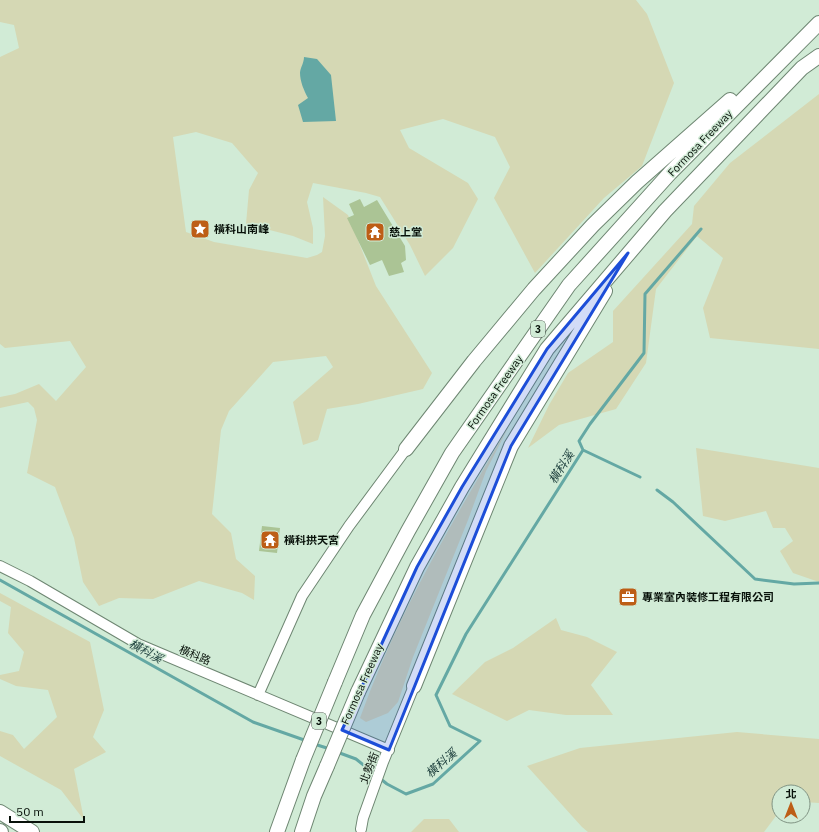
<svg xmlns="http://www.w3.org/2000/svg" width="819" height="832" font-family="'IBM Plex Sans','Noto Sans TC',sans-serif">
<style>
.green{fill:#d5d8b4;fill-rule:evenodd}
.water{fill:#64a8a4}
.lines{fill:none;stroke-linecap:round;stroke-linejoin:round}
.stream{stroke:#64a8a4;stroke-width:3}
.building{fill:#abc495}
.minor-casing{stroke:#6e8672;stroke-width:12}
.highway-casing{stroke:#6e8672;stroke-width:16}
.minor{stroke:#fff;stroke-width:10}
.highway{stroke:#fff;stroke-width:14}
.highway-bridge-casing{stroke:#6e8672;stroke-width:16;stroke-linecap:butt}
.highway-bridge{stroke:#fff;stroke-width:14}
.marked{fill:#1d4ed8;fill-opacity:0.2;stroke:#1d4ed8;stroke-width:3;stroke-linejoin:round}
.labels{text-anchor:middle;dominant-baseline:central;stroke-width:3;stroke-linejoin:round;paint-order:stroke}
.shield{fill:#d1ebd6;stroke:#445247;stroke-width:1}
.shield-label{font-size:10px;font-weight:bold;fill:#08110a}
.street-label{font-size:11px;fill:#08110a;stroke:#d1ebd6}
.poi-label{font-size:11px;font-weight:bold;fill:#08110a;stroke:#d1ebd6;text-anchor:start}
.water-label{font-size:12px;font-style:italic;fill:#1b3d3b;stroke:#d1ebd6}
</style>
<rect width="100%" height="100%" fill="#d1ebd6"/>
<!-- green -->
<path class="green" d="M0,0H636L647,14L674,83L642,166L604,198L535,273L494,198L510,167L495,137L443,119L400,130L409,148L468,183L478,199L453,248L425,276L410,245L380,197L366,193L313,183L307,202L313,228V244L293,236L246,224L249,190L258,173L232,143L196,132L173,137L186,232L214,242L307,258L317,255L322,252L325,236L323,197L348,215L376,286L432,373L423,389L358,404L327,409L318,440L303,445L293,402L333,367L326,356L273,362L229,411L221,430L212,514L231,533L236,559L255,576L254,600L242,593L199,581L153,599L119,598L99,606L83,582L74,538L55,487L27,473L37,420L34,408L28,402L0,408V397L15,394L39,384L56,401L86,367L70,341L5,348L0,344V57L19,48L14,25L0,22ZM304,61L336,121L308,98L304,90L300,72Z
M819,94V349L710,338L703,308L723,258L697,236L656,289L646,363L616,409L559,425L528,448L549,405L568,373L613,342V311L692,224L694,206L730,163Z
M510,424L486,471L468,520L413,657L398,702L388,713L366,722L360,718C397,614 454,519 510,424Z
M696,448L819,468V582L793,573L780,551L793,541L785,528H773L766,511L725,521L703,516Z
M0,593L90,642L104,710L93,737L106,752L74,769L84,820L61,790L0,756V731L13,735L24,749L57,717L48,690L16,686L0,679V675L19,671L24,652L8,633L11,607L0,601Z
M556,618L561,630L587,637L617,652L591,685L613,715H566L529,710L507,721L452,694L485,662L513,648Z
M737,732L819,739V803L803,802V792H779V812L764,832H588L582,827L527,766L580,748Z
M424,819H449L459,832H411Z"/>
<!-- water -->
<path class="water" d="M304,57L317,59L331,75L336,121L303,122L298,105L308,98C304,91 300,81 300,73C300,68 304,63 304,57Z"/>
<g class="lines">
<!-- stream -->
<path class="stream" d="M583,450L579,441L590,424L644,353L645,294L701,229
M657,490L673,502L755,579L794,584L819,583
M0,580L253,722L307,741
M314,744L330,749
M337,752L356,759L387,784L406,794L433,784L480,741L450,726L436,695L466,634L583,450L640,477"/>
</g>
<!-- building -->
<path class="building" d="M360,199L364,207L377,200L405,246L406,260L401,263L404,272L389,276L382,260L370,265L347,218L354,215L349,204Z
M262,526L280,528L277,553L259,551Z"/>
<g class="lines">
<!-- minor casing -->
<g class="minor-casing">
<path id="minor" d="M0,566L30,581L138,644L389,750
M258,695L302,596L349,526L406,449
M361,829L363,818L383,762L414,686"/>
</g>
<!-- highway casing -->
<g class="highway-casing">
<path id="highway" d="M406,449L474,361L534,289L593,225L637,182L730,100
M335,682L363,615L408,531L452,453L569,285L670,173L819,23
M414,686L511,446L605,291
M358,692L417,567L462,487L547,349L665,211L802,68L819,56
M0,812L32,832
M0,831L1,832
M277,832L303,760
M302,832L314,796L327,766"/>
</g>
<!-- minor -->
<use href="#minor" class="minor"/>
<!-- highway -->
<use href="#highway" class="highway"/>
<!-- highway-bridge casing -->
<g class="highway-bridge-casing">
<path id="highway-bridge" d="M303,760L335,682
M327,766L358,692"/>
</g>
<!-- highway-bridge -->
<use href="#highway-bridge" class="highway-bridge"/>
</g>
<!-- marked area -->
<path class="marked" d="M628,253L511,446L389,750L342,730L417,567L462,487L547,349Z"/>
<!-- icons -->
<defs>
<g id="sight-square" transform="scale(1)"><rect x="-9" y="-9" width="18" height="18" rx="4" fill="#bd5e16" stroke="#d1ebd6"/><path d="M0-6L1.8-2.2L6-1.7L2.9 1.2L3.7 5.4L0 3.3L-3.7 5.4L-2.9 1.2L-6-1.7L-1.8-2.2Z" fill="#fff"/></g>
<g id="temple-square" transform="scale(1)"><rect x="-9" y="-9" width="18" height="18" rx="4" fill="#bd5e16" stroke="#d1ebd6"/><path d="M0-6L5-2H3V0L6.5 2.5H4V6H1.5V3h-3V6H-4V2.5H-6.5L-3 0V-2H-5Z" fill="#fff"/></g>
<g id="office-square" transform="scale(1)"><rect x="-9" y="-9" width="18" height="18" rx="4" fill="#bd5e16" stroke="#d1ebd6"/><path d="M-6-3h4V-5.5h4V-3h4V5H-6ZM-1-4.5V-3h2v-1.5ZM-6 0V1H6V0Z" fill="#fff"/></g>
</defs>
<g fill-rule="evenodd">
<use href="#sight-square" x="200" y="229"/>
<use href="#temple-square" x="375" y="232"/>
<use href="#temple-square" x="270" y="540"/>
<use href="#office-square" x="628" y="597"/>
</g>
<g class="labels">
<!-- shield labels -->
<g class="shield">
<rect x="531" y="321" width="14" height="16" rx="3"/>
<rect x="312" y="713" width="14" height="16" rx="3"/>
</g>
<g class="shield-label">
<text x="538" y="329">3</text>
<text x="319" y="721">3</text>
</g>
<!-- street labels -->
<g class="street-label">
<text transform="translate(700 143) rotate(-46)">Formosa Freeway</text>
<text transform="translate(495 392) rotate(-55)">Formosa Freeway</text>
<text transform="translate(195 655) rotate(23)">橫科路</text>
<text transform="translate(362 684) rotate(-66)">Formosa Freeway</text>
<text transform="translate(369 768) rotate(-69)">北勢街</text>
</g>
<!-- poi labels -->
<g class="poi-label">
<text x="214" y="229">橫科山南峰</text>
<text x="389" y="232">慈上堂</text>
<text x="284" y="540">橫科拱天宮</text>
<text x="642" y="597">專業室內裝修工程有限公司</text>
</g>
<!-- water labels -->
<g class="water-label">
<text transform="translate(561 467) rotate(-57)">橫科溪</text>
<text transform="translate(146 651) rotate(29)">橫科溪</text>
<text transform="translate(441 763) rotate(-41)">橫科溪</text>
</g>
</g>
<!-- north arrow -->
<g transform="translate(791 804)"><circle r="19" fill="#d1ebd6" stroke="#819484"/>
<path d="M0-3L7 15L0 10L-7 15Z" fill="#bd5e16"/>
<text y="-6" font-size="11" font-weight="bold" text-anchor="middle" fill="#08110a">北</text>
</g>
<!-- scale -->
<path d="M10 816v6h74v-6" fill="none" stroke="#08110a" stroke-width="2"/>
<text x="16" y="816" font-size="12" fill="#08110a" stroke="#d1ebd6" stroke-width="3" paint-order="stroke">50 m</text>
</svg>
